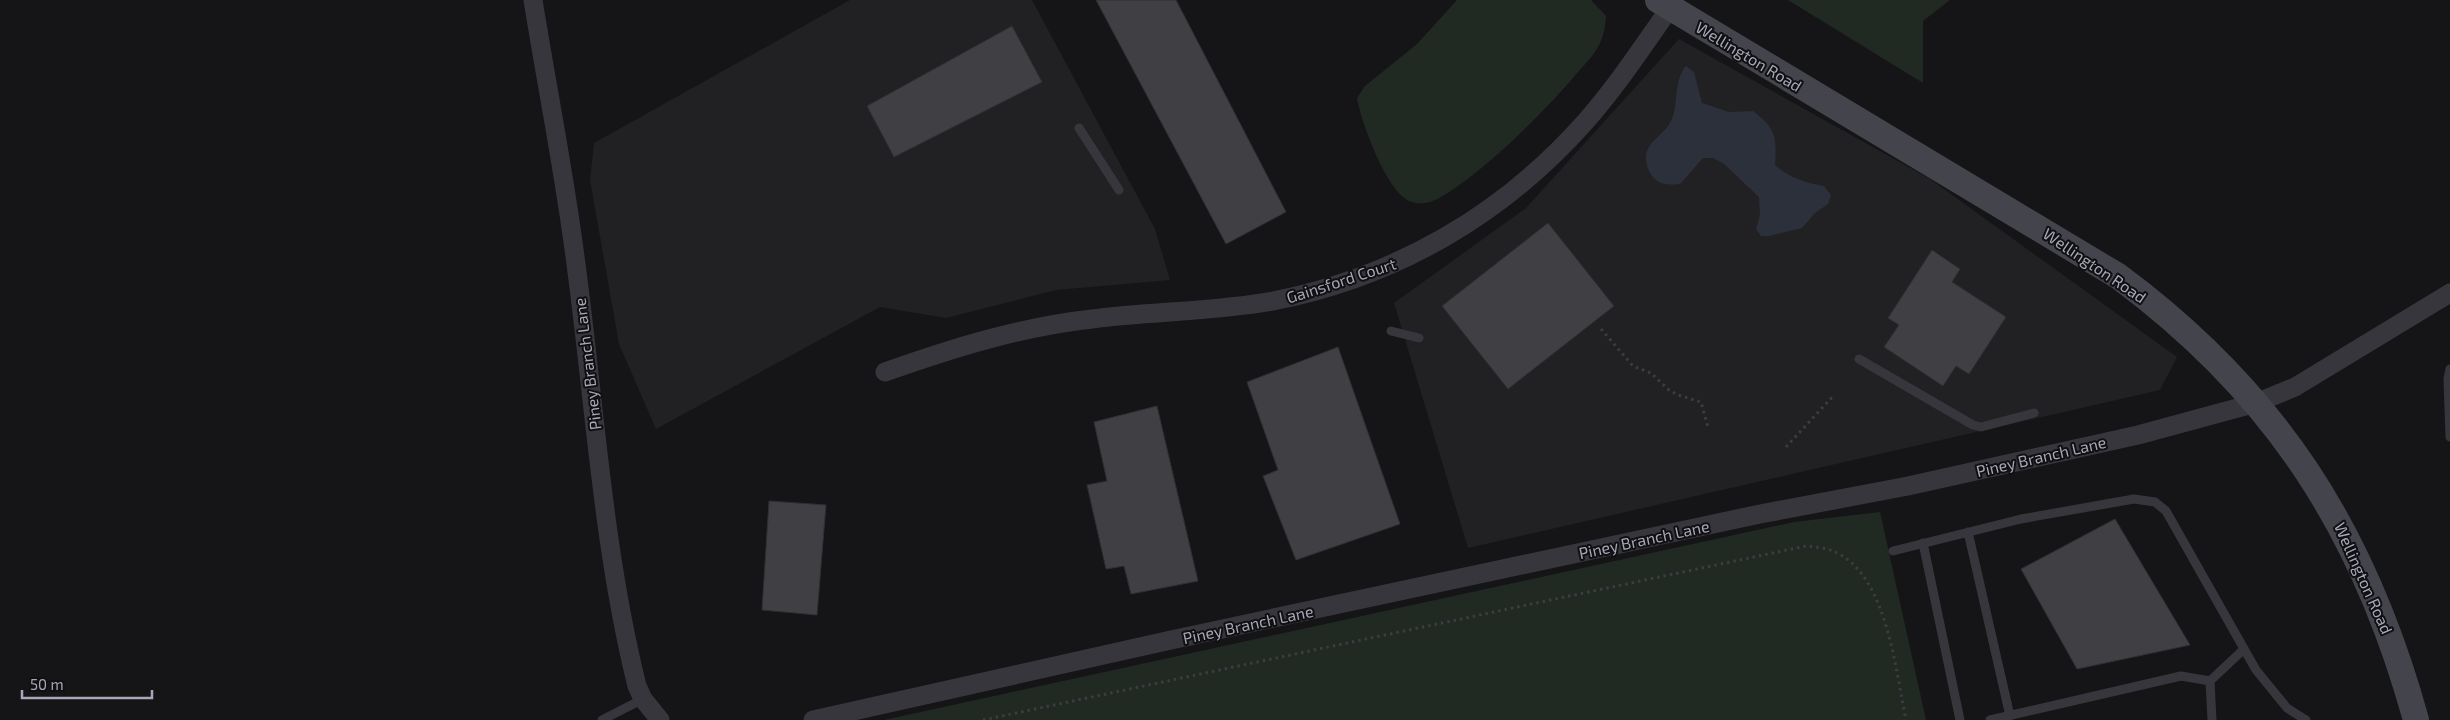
<svg xmlns="http://www.w3.org/2000/svg" width="2450" height="720" font-family="'Exo 2',sans-serif">
<style>
.built{fill:#212124}
.green{fill:#212923}
.water{fill:#2b303a}
.building{fill:#3f3f44;stroke:#302f33}
.lines{fill:none;stroke-linecap:round;stroke-linejoin:round}
.path{stroke:#3c3c43;stroke-width:3;stroke-dasharray:2.5 4;stroke-linecap:butt}
.lane{stroke:#36363c;stroke-width:9}
.street{stroke:#36363c;stroke-width:19}
.secondary{stroke:#44444c;stroke-width:26}
.labels{text-anchor:middle;dominant-baseline:central;stroke-width:4;stroke-linejoin:round;paint-order:stroke}
.street-label{font-size:16px;fill:#a7a8b7;stroke:#101012}
</style>
<rect width="100%" height="100%" fill="#151517"/>
<!-- built -->
<path class="built" d="M850,0H1032L1155,229L1170,280L1056,290L946,318L880,307L656,429L619,344L590,180L594,143Z
M1679,39L1930,179L2177,357L2160,390L1468,548L1394,303L1526,208Z"/>
<!-- green -->
<path class="green" d="M1457,0H1591L1606,16C1605,30 1603,40 1595,52C1589,61 1580,69 1573,78C1540,116 1484,172 1441,197C1433,202 1422,205 1412,202C1388,196 1361,122 1357,98L1365,86L1417,44Z
M1788,0H1950L1923,21V83Z
M1880,512L1926,720H884L1794,522Z"/>
<!-- water -->
<path class="water" d="M1686,66L1694,72L1702,103L1729,112L1753,111C1776,128 1777,138 1775,165C1789,177 1805,183 1824,186L1831,195L1828,204L1815,213L1802,228L1769,236H1761L1756,229L1760,215L1759,197L1724,164L1713,158H1703L1680,184C1663,186 1653,183 1647,166C1646,162 1645,155 1647,151C1651,140 1666,132 1671,121C1679,105 1673,80 1686,66Z"/>
<!-- building -->
<path class="building" d="M1096,0H1176L1286,212L1226,244Z
M1012,26L1042,82L894,157L867,106Z
M1548,223L1614,306L1508,389L1442,306Z
M1932,250L1960,269L1952,282L2006,317L1969,374L1956,366L1943,386L1884,347L1899,325L1888,318Z
M1338,347L1400,524L1296,560L1263,476L1278,470L1247,382Z
M1157,406L1198,581L1131,594L1124,566L1106,569L1087,485L1107,481L1094,422Z
M769,501L826,505L817,615L762,610Z
M2115,519L2190,645L2077,669L2021,569Z"/>
<g class="lines">
<!-- path -->
<path class="path" d="M1601,329L1633,366L1651,373L1669,390L1678,395L1701,402L1708,427
M1786,447L1834,395
M983,720L1806,546C1817,547 1829,548 1839,554C1887,579 1896,672 1906,720"/>
<!-- lane -->
<path class="lane" d="M1079,128L1119,190
M1391,331L1419,338
M1859,359L1973,425L1981,427L2034,413
M2450,369L2448,379L2450,437
M1968,532L2010,716
M1923,543L1960,720
M1893,551L2021,519L2134,499L2155,502L2166,511L2256,670L2287,708L2306,720
M602,720L643,699
M1990,720L2181,676L2210,681
M2212,720L2210,681L2244,649"/>
<!-- street -->
<path class="street" d="M533,0C546,81 562,161 573,242C594,390 601,541 637,686L643,699L660,720
M885,372C953,348 1020,327 1092,319C1152,311 1213,312 1273,301C1396,277 1503,215 1586,121C1617,86 1643,46 1670,8
M813,720L1171,640L1760,514L1908,486L2138,435L2256,403L2295,387L2450,293"/>
<!-- secondary -->
<path class="secondary" d="M1658,0L2118,276C2276,393 2364,531 2416,720"/>
</g>
<g class="labels">
<!-- street labels -->
<g class="street-label">
<text transform="translate(1749 56) rotate(31)">Wellington Road</text>
<text transform="translate(2095 265) rotate(34)">Wellington Road</text>
<text transform="translate(1341 280) rotate(-18)">Gainsford Court</text>
<text transform="translate(587 364) rotate(-97)">Piney Branch Lane</text>
<text transform="translate(2041 456) rotate(-13)">Piney Branch Lane</text>
<text transform="translate(1644 539) rotate(-12)">Piney Branch Lane</text>
<text transform="translate(2364 578) rotate(66)">Wellington Road</text>
<text transform="translate(1248 624) rotate(-12)">Piney Branch Lane</text>
</g>
</g>
<!-- scale -->
<path d="M22 690v8h130v-8" fill="none" stroke="#a7a8b7" stroke-width="2.5"/>
<text x="30" y="690" font-size="15" fill="#a7a8b7" stroke="#101012" stroke-width="4" paint-order="stroke">50 m</text>
</svg>
